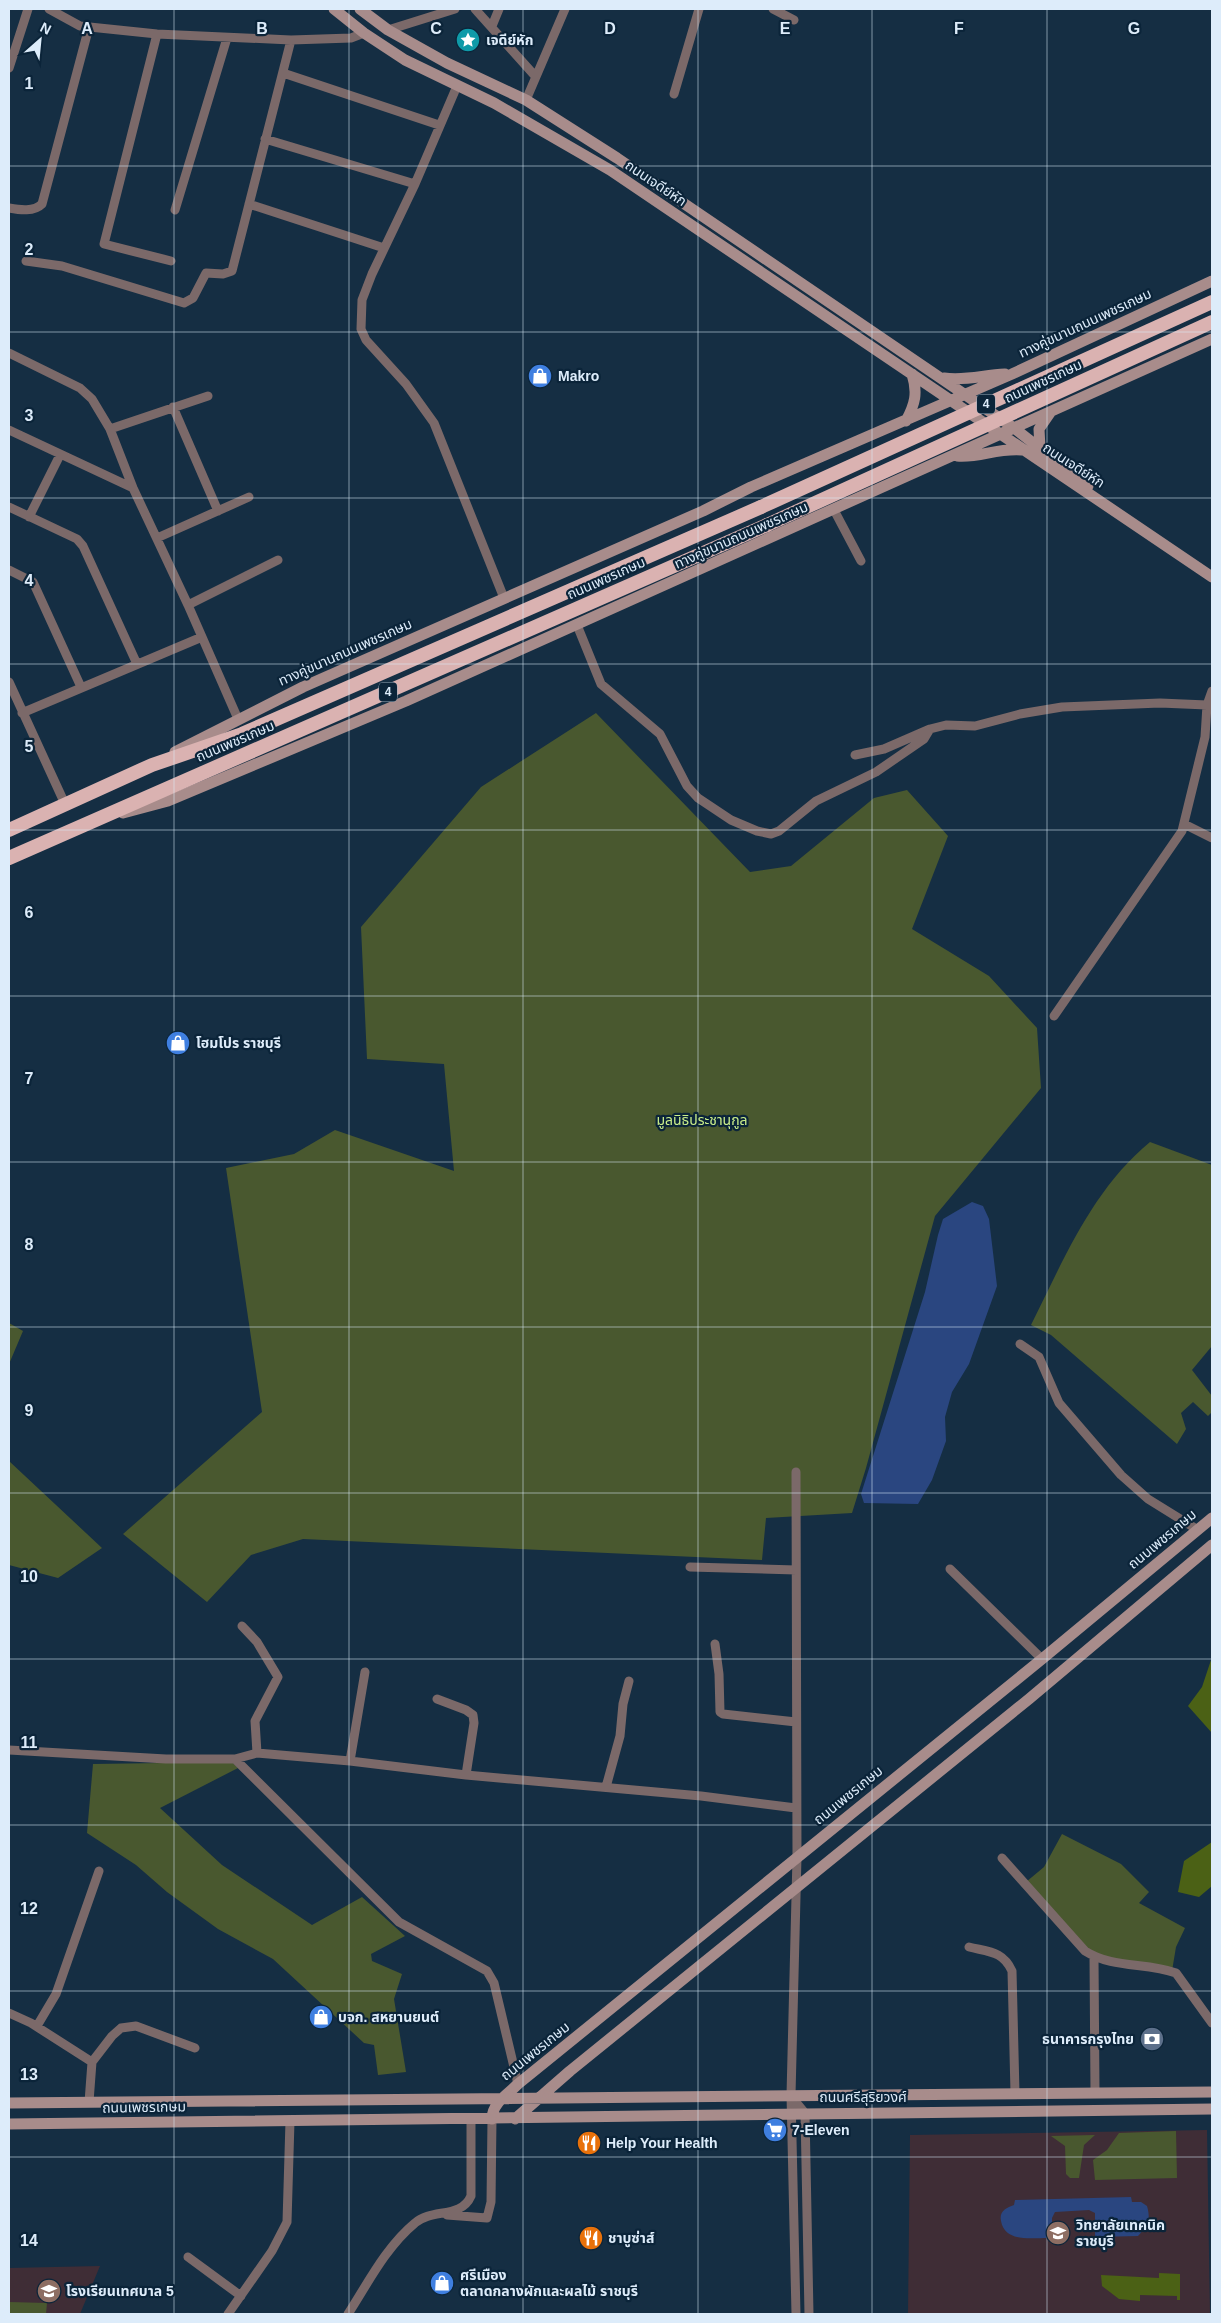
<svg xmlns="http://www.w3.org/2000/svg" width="1221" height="2323" font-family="Arial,'Noto Sans Thai',sans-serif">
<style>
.education{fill:#3f2d36}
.green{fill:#49582f}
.forest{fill:#4b6115}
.water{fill:#2a4680}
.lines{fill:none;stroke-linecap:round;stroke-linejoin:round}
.minor{stroke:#7b6969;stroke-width:9}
.secondary{stroke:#a88c8b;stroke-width:11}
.trunk{stroke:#dab2b1;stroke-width:14}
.trunk-bridge{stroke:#dab2b1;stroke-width:14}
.grid{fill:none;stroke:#ddecfa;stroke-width:1;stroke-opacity:0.55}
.labels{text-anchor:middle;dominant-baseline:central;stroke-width:4.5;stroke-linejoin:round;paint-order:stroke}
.shield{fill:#0b2439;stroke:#9eb0c0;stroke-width:1}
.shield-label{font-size:12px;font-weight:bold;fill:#ddecfa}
.poi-label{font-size:14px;font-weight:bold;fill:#ddecfa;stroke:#0b2439;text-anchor:start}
.street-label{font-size:14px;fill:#ddecfa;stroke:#0b2439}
.park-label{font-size:14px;fill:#cbef8a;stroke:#0b2439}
.grid-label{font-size:16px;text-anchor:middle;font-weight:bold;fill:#ddecfa;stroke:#0b2439;stroke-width:4.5;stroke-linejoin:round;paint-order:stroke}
</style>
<rect width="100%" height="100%" fill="#152e43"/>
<!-- education -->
<path class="education" d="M1207,2130L1210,2314H908L910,2135Z
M100,2266L80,2314H9V2268Z"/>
<!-- green -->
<path class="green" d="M596,713L750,872L791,866L874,798L907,790L948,836L912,929L989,976L1037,1028L1041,1088L935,1216L866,1468L852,1513L766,1518L762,1560L303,1539L251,1555L207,1602L123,1534L262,1412L226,1168L294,1154L335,1130L454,1171L444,1064L367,1059L361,927L481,787Z
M1150,1142L1212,1165V1346L1192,1370L1212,1396V1412L1208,1416L1193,1402L1181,1413L1186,1429L1177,1444L1051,1335L1031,1325C1064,1259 1092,1190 1150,1142Z
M9,1323L23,1331L9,1364Z
M9,1461L102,1548L58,1578L9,1565Z
M232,1762L238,1768L160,1808L222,1865L312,1925L362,1897L405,1936L371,1954L372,1961L402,1974L394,1999L406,2072L378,2075L374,2045L364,2043L273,1959L218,1929L167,1892L136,1865L87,1833L93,1764Z
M1062,1834L1121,1864L1149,1892L1139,1903L1185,1928L1176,1947L1172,1971L1094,1957L1026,1882L1044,1867Z
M1176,2131L1177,2178L1095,2180L1093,2160L1107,2150L1119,2133Z
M1095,2135L1084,2145L1079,2178H1070L1066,2174L1065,2146L1051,2136Z
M9,2302L47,2303L46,2314H9Z"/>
<!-- forest -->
<path class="forest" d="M1212,1657V1733L1188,1706L1202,1687Z
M1212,1842V1886L1199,1897L1178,1892L1184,1861Z
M1159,2273L1180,2274V2300H1177V2296L1140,2295V2301L1119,2299L1102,2286L1101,2275L1159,2278Z"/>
<!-- water -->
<path class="water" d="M972,1202L983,1206L989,1219L997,1286L969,1364L952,1392L945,1417L946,1441L932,1480L918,1504L864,1503L861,1494L925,1292L938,1235L943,1219Z
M1131,2197L1132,2202H1141L1147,2206C1151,2220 1148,2225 1138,2236L1095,2237V2213L1089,2210L1055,2212L1052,2218V2238C1035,2237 1005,2244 1001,2221C999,2211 1006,2208 1014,2205L1015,2200Z"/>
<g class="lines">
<!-- minor -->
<path class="minor" d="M49,9L80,26L157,34L291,40L351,38L364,33
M475,9L536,77
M773,9L794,20
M492,26L499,9
M388,30L455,9
M157,34L104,244L171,261
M9,68L28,9
M283,73L439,125
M457,86L415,184L372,274L362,300L361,329L366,340L406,384L434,423L504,598
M674,94L699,9
M526,100L565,9
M265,139L415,184
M249,204L384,248
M9,208C20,210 34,212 42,204L89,27
M175,210L227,38
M26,261L62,266L184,303L193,298L206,273L223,274L232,271L291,40
M9,353L80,388L92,399L110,429L133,488L188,605L238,719
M173,407L218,511
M110,429L208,396
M9,430L133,488
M9,507L77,539L83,546L137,664
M834,510L861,561
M29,517L60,455
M157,538L249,497
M9,570L33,582L81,687
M188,605L278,560
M577,625L601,684L660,734L687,786L698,798L731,820L757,831L771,834L779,831L816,801L876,772L924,739L930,729
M9,682L65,804
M22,713L202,637
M855,755L884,749L930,729L946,725L975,726L1020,714L1062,707L1160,703L1207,705
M1184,824L1212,838
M1054,1016L1182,831L1205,737L1207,705L1212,691
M1020,1344L1039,1357L1059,1403L1121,1475L1148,1499L1198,1530
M690,1567L796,1570
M950,1569L1042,1659
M242,1626L257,1642L278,1677L255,1721L257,1753
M715,1644L719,1674L720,1712L723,1714L796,1722
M437,1699L466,1710L473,1715L474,1723L466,1775
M9,1750L166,1759H235L257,1753L350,1761L466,1775L701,1796L796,1808
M235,1759L399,1922L487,1971L494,1983L518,2084
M350,1761L365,1672
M606,1787L620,1736L623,1704L629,1681
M1002,1858L1085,1951C1113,1969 1146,1962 1176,1973L1212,2023
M969,1947C989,1952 1003,1951 1012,1971L1015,2093
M1094,1957L1095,2092
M9,2013L31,2023L92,2062
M37,2026L56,1994L99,1871
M791,2096L805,2113L809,2314
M89,2102L92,2062L112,2036L121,2028L136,2026L195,2048
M447,2215L487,2218L491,2202L492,2119
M188,2257L241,2296
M228,2314L272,2251L287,2222L290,2121
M348,2314C368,2283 386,2247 415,2223C432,2208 461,2219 471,2196V2119
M796,2314L791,2095L797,1857L796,1472"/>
<!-- secondary -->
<path class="secondary" d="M334,9L364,33L405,60L494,103L610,170L1212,577
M360,9L388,30L447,63L526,100L617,158L1014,428L1088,486
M944,378C966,381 983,375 1005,374
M906,421C915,404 918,393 912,374
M1040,448L1039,429L1050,413
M957,456C980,458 996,448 1022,450
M175,752L303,687L703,511L751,487L1012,374L1212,281
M123,813L168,801L406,701L1212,339
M9,2103L1212,2092
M492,2119C492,2103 508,2094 518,2084L1042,1659L1212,1518
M515,2119L570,2071L1029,1699L1212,1545
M9,2124L1212,2109"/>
<!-- trunk -->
<path class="trunk" d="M9,830L152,765L242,734L761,507
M9,858L767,525"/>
<!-- trunk-bridge -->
<path class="trunk-bridge" d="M761,507L1212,302
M767,525L1212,322"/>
</g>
<!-- grid -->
<path class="grid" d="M174,9V2314M349,9V2314M523,9V2314M698,9V2314M872,9V2314M1047,9V2314M9,166H1212M9,332H1212M9,498H1212M9,664H1212M9,830H1212M9,996H1212M9,1162H1212M9,1327H1212M9,1493H1212M9,1659H1212M9,1825H1212M9,1991H1212M9,2157H1212"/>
<!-- icons -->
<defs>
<g id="sight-disc" transform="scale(1.25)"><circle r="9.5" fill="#0f9aa8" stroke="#0b2439"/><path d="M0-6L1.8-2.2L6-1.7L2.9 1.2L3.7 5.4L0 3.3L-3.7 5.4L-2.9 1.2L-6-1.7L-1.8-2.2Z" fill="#fff"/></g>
<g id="shop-disc" transform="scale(1.25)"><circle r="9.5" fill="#3f7fe0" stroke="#0b2439"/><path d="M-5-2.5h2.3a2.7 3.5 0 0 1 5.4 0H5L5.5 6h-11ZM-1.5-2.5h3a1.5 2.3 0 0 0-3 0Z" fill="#fff"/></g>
<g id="bank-disc" transform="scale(1.25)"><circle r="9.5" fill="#5c6f8a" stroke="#0b2439"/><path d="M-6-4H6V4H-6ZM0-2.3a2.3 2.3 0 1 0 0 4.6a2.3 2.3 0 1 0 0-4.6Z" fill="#fff"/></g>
<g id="supermarket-disc" transform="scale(1.25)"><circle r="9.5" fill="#3f7fe0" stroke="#0b2439"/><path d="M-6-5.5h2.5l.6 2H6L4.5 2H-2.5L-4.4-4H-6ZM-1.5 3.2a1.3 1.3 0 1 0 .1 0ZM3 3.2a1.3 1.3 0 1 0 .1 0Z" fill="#fff"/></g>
<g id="restaurant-disc" transform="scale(1.25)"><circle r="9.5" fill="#e8710a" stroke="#0b2439"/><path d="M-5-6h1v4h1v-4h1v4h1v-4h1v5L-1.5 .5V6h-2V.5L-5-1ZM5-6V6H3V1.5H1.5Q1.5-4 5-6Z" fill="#fff"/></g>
<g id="university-disc" transform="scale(1.25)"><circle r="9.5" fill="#8d6e63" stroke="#0b2439"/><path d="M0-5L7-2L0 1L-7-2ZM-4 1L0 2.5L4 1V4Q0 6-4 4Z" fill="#fff"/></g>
<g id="school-disc" transform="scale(1.25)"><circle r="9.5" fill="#8d6e63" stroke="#0b2439"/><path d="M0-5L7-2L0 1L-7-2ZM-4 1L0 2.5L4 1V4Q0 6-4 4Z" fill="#fff"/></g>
</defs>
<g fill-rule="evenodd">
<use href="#sight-disc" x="468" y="40"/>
<use href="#shop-disc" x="540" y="376"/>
<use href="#shop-disc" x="178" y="1043"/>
<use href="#shop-disc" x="321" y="2017"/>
<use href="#bank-disc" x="1152" y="2039"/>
<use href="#supermarket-disc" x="775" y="2130"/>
<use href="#restaurant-disc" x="589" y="2143"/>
<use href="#university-disc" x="1058" y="2233"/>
<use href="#restaurant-disc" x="591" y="2238"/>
<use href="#shop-disc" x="442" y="2283"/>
<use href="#school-disc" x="49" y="2291"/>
</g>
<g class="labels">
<!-- shield labels -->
<g class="shield">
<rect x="977" y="394.5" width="18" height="19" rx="4"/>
<rect x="379" y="682.5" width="18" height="19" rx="4"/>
</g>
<g class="shield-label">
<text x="986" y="404">4</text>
<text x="388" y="692">4</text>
</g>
<!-- poi labels -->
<g class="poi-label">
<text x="486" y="40">เจดีย์หัก</text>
<text x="558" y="376">Makro</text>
<text x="196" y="1043">โฮมโปร ราชบุรี</text>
<text x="338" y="2017">บจก. สหยานยนต์</text>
<text x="1134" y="2039" text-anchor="end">ธนาคารกรุงไทย</text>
<text x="792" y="2130">7-Eleven</text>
<text x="606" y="2143">Help Your Health</text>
<text x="1076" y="2225">วิทยาลัยเทคนิค<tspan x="1076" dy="16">ราชบุรี</tspan></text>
<text x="608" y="2238">ชาบูซ่าส์</text>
<text x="460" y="2275">ศรีเมือง<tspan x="460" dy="16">ตลาดกลางผักและผลไม้ ราชบุรี</tspan></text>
<text x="66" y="2291">โรงเรียนเทศบาล 5</text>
</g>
<!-- street labels -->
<g class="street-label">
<text transform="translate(656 183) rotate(34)">ถนนเจดีย์หัก</text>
<text transform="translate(1085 323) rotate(-25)">ทางคู่ขนานถนนเพชรเกษม</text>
<text transform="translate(1043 381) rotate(-25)">ถนนเพชรเกษม</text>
<text transform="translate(1074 465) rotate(33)">ถนนเจดีย์หัก</text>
<text transform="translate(741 535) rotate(-24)">ทางคู่ขนานถนนเพชรเกษม</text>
<text transform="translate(606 578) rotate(-24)">ถนนเพชรเกษม</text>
<text transform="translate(345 652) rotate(-24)">ทางคู่ขนานถนนเพชรเกษม</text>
<text transform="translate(235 741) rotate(-23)">ถนนเพชรเกษม</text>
<text transform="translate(1162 1539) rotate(-40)">ถนนเพชรเกษม</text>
<text transform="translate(848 1795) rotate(-39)">ถนนเพชรเกษม</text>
<text transform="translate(535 2051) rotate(-39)">ถนนเพชรเกษม</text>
<text x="863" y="2097">ถนนศรีสุริยวงศ์</text>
<text transform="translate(144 2107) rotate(-1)">ถนนเพชรเกษม</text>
</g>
<!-- park labels -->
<g class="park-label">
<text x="702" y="1120">มูลนิธิประชานุกูล</text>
</g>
</g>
<g class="grid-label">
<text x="87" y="34">A</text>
<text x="262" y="34">B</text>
<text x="436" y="34">C</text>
<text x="610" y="34">D</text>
<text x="785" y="34">E</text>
<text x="959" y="34">F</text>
<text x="1134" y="34">G</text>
<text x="29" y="89">1</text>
<text x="29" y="255">2</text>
<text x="29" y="421">3</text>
<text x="29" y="586">4</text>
<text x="29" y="752">5</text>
<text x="29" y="918">6</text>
<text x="29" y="1084">7</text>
<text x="29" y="1250">8</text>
<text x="29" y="1416">9</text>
<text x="29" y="1582">10</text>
<text x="29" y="1748">11</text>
<text x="29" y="1914">12</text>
<text x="29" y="2080">13</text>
<text x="29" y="2246">14</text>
</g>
<!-- border -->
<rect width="1221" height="2323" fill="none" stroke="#ddecfa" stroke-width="20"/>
<!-- north arrow -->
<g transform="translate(40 40) rotate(27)" stroke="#0b2439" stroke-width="4" paint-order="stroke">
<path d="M0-4L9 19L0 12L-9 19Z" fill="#ddecfa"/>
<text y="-8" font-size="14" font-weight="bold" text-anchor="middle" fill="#ddecfa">N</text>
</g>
</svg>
